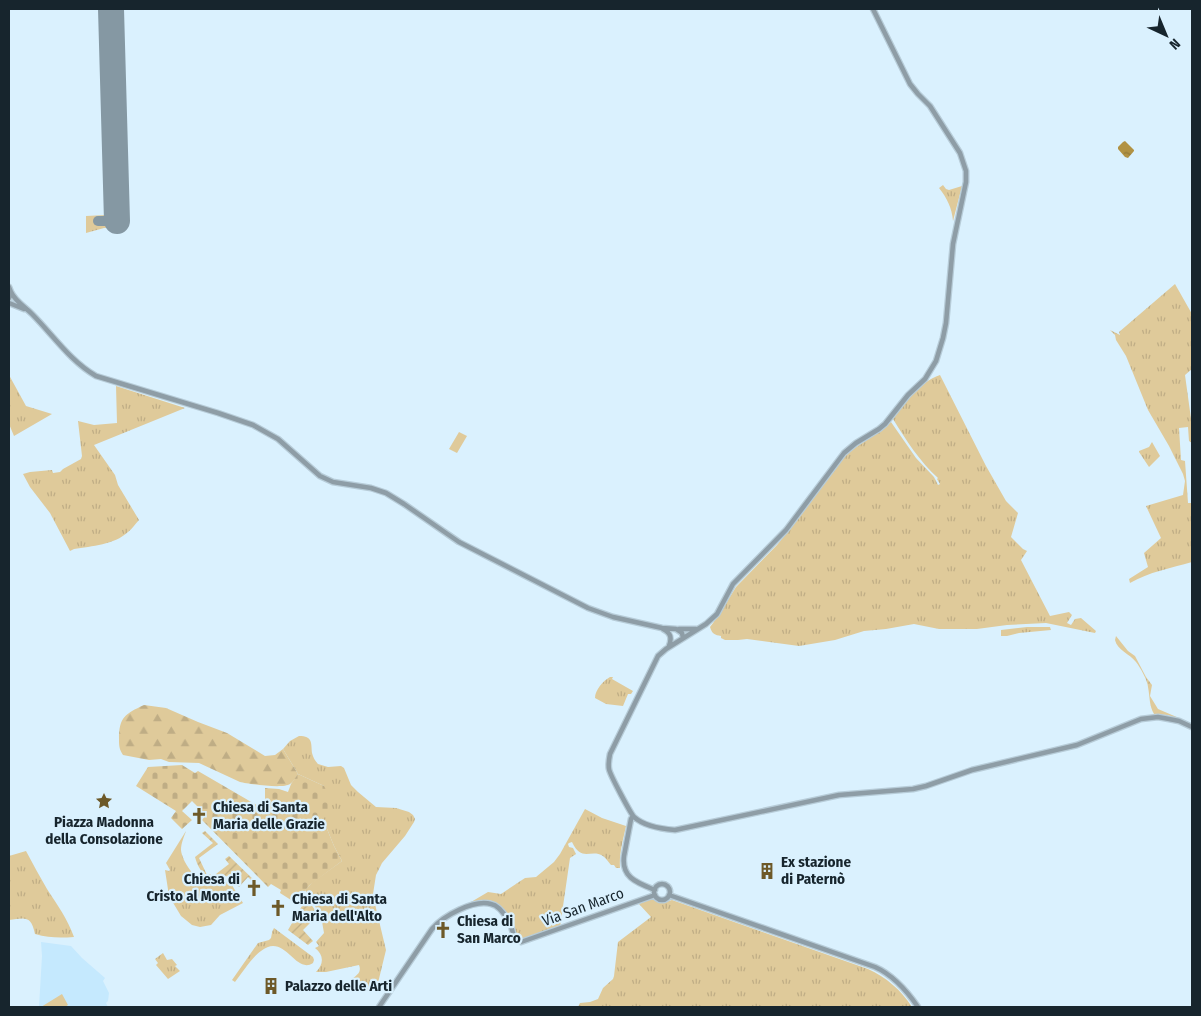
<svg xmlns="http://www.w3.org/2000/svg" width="1201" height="1016" font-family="'Fira Sans Condensed',sans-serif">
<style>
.built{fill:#c5e9fe}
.grass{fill:url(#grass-tufts)}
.forest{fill:url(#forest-firs)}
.cemetery{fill:url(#cemetery-stones)}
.park{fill:#dfca9a}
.garden{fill:url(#garden-furrows)}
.water{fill:url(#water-ripples)}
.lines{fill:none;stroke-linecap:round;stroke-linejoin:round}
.taxiway{stroke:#8598a3;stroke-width:10}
.runway{stroke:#8598a3;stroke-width:26}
.minor-casing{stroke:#b7ccd8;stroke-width:7}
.minor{stroke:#8e9da6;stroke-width:4.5}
.labels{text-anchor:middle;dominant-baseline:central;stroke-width:4.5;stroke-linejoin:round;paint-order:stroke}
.poi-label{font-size:15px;font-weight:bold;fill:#17252d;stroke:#daf1fe;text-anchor:start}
.street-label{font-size:15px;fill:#17252d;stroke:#daf1fe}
</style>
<defs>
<pattern id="grass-tufts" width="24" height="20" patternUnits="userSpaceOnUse" patternTransform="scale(1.25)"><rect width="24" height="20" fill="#dfca9a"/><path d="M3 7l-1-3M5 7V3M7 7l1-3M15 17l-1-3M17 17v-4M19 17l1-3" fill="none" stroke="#bfad85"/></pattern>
<pattern id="forest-firs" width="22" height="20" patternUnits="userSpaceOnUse" patternTransform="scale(1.25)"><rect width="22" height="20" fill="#dfca9a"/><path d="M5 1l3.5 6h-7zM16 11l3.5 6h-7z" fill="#bfad85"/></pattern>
<pattern id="cemetery-stones" width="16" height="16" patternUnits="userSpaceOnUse" patternTransform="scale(1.25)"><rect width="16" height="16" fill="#dfca9a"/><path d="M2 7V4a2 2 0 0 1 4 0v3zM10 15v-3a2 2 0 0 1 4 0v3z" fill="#bfad85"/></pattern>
<pattern id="garden-furrows" width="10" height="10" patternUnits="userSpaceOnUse" patternTransform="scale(1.25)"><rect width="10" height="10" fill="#dfca9a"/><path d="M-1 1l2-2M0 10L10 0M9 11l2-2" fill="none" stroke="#bfad85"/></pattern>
<pattern id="water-ripples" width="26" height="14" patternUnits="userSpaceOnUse" patternTransform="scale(1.25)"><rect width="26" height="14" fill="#b19243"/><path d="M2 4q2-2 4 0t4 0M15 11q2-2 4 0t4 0" fill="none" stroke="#8f7738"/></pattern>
</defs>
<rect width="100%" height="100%" fill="#daf1fe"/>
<!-- built -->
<path class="built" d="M41,942L71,946L82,958L105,978L103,981L109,993L108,1001L106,1003L108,1007H39L42,956Z"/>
<!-- grass -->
<path class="grass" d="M101,9H121L128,224V227L104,228L86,233V216L106,215Z
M943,185L946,189L949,190L962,186L953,221C952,208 947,198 939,188Z
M1175,284L1192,314V369L1185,375L1192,426V443L1189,441L1188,427L1179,428L1181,460L1185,461L1188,503H1192V562C1171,568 1149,572 1130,583L1129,579L1148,567L1144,553L1161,538L1146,506L1183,495L1185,481L1183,474L1169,446L1148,410L1126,356L1116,340L1115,335L1110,330L1120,335L1119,332Z
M9,375L26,406L52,414L14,436L9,424Z
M940,375L986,466L1006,501L1018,513L1011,537L1023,549L1027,551L1021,560L1050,616L1069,612L1072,615L1067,623L1071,625L1075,619L1081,618L1096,631L1095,633L1046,623L1007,625L977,629H939L914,624L886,629L864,631L835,640L799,646L747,639L738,640H725L721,638V636C715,635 712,634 710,627L719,615L736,587L777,545L795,523L846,454L880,431L891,422L916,458L934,477L938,485L940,484L937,479L938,478C920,462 906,440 893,419C906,402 919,382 940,375Z
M116,386L185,408L94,445L115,475L118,485L139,520C135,524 132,529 128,532C114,545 92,546 74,549L70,551L50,513L30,487L23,474L30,472L52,470L53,473L60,472L63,469L81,459L82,456L78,421L94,425L117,423Z
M1152,442L1160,456L1149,467L1139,452V451L1149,447Z
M1027,627H1050L1051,630L1019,633L1007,636H1001V630Z
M1116,636L1128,651L1135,656L1146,677L1152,685L1150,696L1158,709L1179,718L1178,719L1168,715L1154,714C1149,705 1150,697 1148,687C1148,681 1140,667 1136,662C1130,654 1117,650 1115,640Z
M610,677H613L612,679L633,691L631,694H628L623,706L606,704L595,698C595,690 603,681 610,677Z
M299,736C313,736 311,743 312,753C313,757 315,761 318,764L328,767L341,766L344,768L351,785L358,792L376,807L396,808L409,812L413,815L415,819L414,822L405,836L382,863L376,875L373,894L375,904L386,950L377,987L374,992L360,990L348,984C352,976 363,975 359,965L326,972H316C324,964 324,955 315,948L319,946L316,942L324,933L321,916L305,890L313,882L342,861L334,846L323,819L324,786L298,774L283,749L290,741Z
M585,809L602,818L626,826C623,840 619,854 620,868H616L614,865H611C609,863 606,858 603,856C591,848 582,863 572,842L569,843L568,844L569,847L573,848L576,854L570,858L560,927L521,939C514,935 515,929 513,922C511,918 508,915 506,912C492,897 490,900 471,902L488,892L501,894L525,878L536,877L554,862L560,854Z
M186,831C184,837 181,843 181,850C182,861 195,880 206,883C214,885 222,882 230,882L243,903L220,915L211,925L200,927L192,925L181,916L169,896L165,870L169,871L170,870L166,863Z
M26,851C33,864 40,877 47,889C58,906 67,918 74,937C60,938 49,938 35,934C31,915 25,918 9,920V856Z
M651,899L662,903L672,900L868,969C886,977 901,990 912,1007H578L580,1003L590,1002L598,999L603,988L613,979L614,976L618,942L651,917L639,904Z
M274,928L313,957L314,960L313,963C295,975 285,932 261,951C252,957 242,973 235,982L232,980L258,943L269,940L271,938L272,933V932Z
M163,953L167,960L172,959L177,965L175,966L180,971L168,979L156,965L158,963L155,959Z"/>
<!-- forest -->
<path class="forest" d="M144,705L166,708L198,722L227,733L265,756L275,755L283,749L298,774C296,778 293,782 290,784C283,789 249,784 240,782L199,763L169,762L161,759L149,760L123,755C119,749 119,745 119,739C119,717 125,714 144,705Z"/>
<!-- cemetery -->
<path class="cemetery" d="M182,765L195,773L198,771L260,807L265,801V788L279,789L288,792L291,784L298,774L324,786L333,804L323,819L334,846L342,861L310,885L299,897L291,900L280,893L281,890L271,884L268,887L202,820L206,815L192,801L182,811L192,820L182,829L171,818L176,811L136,786L148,767Z"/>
<!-- park -->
<path class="park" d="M459,432L467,436L457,453L449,449Z
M62,994L68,1005L65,1007H41Z"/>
<!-- garden -->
<path class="garden" d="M205,831L218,844L199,858L207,875L210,874L212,876L215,874H216L229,864L225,859L229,856L258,884L257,886L248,877L239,887L232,877C225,875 219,878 212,877C202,876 197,865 195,857L213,843L202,833Z
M306,899L308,900L317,913L314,916L315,918L303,930L313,941L308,945L288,930Z"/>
<!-- water -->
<path class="water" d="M1125,141L1134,150V151L1128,158L1125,157L1118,149V147L1123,142Z"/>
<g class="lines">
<!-- taxiway -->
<path class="taxiway" d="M98,221H117"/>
<!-- runway -->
<path class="runway" d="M111,9L117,221"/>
<!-- minor casing -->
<g class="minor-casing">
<path id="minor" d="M873,9L910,84L918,94L930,106L960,153L966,171V182L953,244L946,323L943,338L936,361L925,379L908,395L885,424L879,429L856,443L844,453L786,530L733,584L717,614L706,624L666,649L658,656L610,754C609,759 608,764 609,769C610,775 631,814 634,817C644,826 662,829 675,830L839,795L913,789L926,786L972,770L1077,745L1141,719L1158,717L1169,719L1179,721L1192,727
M9,287L11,292L9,298
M11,292C15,301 25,307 32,314C53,335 70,361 96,376L218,413L253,425L278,439L320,476L333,482L371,488L386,493L404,504L459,542L588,608L613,617L662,628L676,629L682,633L683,638
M9,303L24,309
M663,629C671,633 672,638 669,646
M679,629H696
M633,816L631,819L624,856C621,878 638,883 655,890
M654 892a8 8 0 1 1 16 0a8 8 0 1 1-16 0Z
M669,895L875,967C893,975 907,991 918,1007
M379,1007L432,929C443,916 474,899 491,904C498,905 505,915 508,920C514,927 510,938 521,942L655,895"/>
</g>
<!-- minor -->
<use href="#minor" class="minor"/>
</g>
<!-- icons -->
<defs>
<g id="sight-bare" transform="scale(1.35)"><path d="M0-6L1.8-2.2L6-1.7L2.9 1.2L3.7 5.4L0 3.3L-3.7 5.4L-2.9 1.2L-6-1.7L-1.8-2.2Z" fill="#6d5928" stroke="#daf1fe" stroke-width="2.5" paint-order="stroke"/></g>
<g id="church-bare" transform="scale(1.35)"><path d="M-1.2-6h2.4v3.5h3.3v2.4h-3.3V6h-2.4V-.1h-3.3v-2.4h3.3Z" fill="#6d5928" stroke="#daf1fe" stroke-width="2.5" paint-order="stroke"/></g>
<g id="building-bare" transform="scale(1.35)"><path d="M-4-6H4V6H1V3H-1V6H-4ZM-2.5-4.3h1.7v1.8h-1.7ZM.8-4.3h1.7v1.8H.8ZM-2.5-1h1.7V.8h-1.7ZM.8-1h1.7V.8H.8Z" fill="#6d5928" stroke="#daf1fe" stroke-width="2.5" paint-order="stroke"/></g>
</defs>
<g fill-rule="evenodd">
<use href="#sight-bare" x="104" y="801"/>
<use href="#church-bare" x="199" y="816"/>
<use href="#building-bare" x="767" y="871"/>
<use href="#church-bare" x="254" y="888"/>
<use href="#church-bare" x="278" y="908"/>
<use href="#church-bare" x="443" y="930"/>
<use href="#building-bare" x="271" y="986"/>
</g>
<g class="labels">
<!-- poi labels -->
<g class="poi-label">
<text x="213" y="807">Chiesa di Santa<tspan x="213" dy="17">Maria delle Grazie</tspan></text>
<text x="104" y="822" text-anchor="middle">Piazza Madonna<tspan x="104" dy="17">della Consolazione</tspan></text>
<text x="781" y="862">Ex stazione<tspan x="781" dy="17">di Paternò</tspan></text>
<text x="240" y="879" text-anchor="end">Chiesa di<tspan x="240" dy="17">Cristo al Monte</tspan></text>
<text x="292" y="899">Chiesa di Santa<tspan x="292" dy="17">Maria dell'Alto</tspan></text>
<text x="457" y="921">Chiesa di<tspan x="457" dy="17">San Marco</tspan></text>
<text x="285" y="986">Palazzo delle Arti</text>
</g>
<!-- street labels -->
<g class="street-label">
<text transform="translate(583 907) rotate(-20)">Via San Marco</text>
</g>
</g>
<!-- border -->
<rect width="1201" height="1016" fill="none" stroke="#17252d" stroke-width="20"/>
<!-- north arrow -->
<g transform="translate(1166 35) rotate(136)" stroke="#daf1fe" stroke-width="4" paint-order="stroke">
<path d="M0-4L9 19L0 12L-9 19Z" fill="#17252d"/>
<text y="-8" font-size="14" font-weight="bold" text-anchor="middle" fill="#17252d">N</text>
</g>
</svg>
